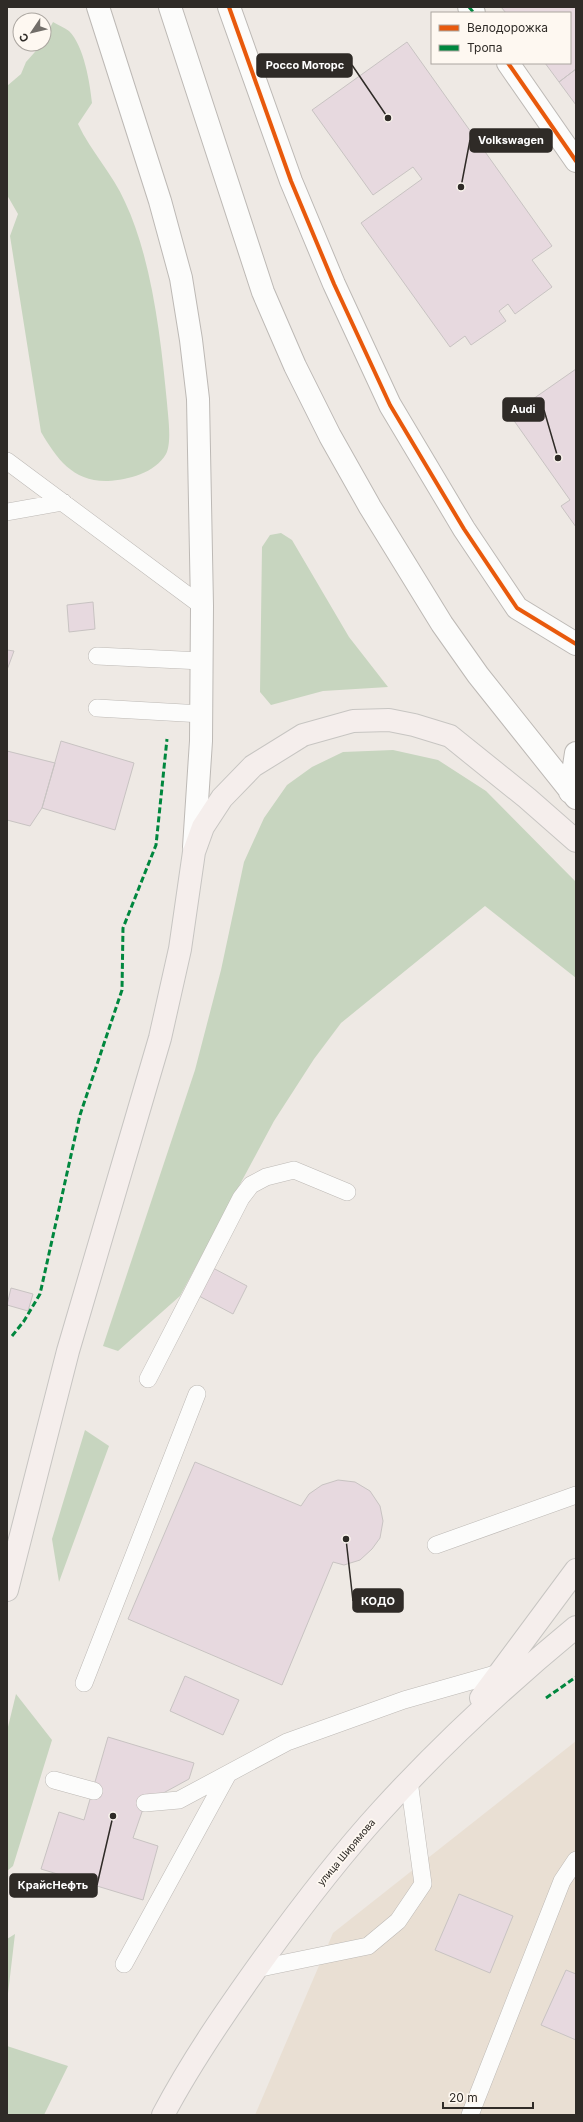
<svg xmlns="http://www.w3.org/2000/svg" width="583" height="2122" font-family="Inter,sans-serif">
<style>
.built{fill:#e9dfd3}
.green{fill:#c7d5bf}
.building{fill:#e7d9df;stroke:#c8c3c2}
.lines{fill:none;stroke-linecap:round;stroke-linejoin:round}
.service-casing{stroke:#bdb9b5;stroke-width:18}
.minor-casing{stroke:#bdb9b5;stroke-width:24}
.tertiary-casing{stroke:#bdb9b5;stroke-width:24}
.secondary-casing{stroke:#bdb9b5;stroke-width:24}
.primary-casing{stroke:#c7c5c2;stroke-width:24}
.service{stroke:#fcfcfb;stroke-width:17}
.minor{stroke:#fcfcfb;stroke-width:22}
.tertiary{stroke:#fcfcfb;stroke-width:22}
.secondary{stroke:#fcfcfb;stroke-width:22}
.primary{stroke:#f5eeec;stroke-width:22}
.quiet{stroke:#00873e;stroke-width:3;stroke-dasharray:6 3;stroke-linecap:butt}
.cycleway-casing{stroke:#fef8f1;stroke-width:6}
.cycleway{stroke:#e8590c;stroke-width:4}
.labels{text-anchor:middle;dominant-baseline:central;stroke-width:3.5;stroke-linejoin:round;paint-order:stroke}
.street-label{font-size:10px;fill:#2f2b27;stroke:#fef8f1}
.leader{fill:none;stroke:#2f2b27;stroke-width:1.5}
.callout-dot{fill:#2f2b27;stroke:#fef8f1;stroke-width:1.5}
.callout{fill:#2f2b27;stroke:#2f2b27;stroke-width:1.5}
.callout-label{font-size:11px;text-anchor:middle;font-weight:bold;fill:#fff}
</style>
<rect width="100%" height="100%" fill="#eee9e4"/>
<!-- built -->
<path class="built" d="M576,1741V2115H255L333,1933Z"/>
<!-- green -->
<path class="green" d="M53,22C58,25 65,28 69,31C84,46 90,83 92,103L78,124C91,152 113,174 125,202C152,259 161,340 167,403C168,416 172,442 166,454C155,473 128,480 108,481C73,482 57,459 41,432L10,236L18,214L7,195V86L21,74L26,62L42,44H44V39Z
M281,533L292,540L349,637L388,687L323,691L271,705L260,692L262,547L270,535Z
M393,750L438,760L486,791L576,882V978L485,906L341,1023L314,1059L274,1121L180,1296L118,1351L103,1346L195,1070L221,970L244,862L264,818L287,785L312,767L343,752Z
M85,1430L109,1446L59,1582L52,1539Z
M16,1694L52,1740L13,1866L7,1871V1731Z
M15,1934L7,2002V1939Z
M7,2046L68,2066L44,2115H7Z"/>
<!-- building -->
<path class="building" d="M501,7H576V69L559,82L545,63H570V13H506Z
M407,42L552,246L532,260L552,287L515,314L508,304L499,311L506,321L471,345L465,336L450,347L361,223L422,179L413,167L373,195L312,110Z
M576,69V105L559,82Z
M576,369V527L561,506L570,500L510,415Z
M93,602L95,629L69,632L67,605Z
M7,650L14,651L7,670Z
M61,741L134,763L115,830L42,808Z
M7,751L55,763L42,808L30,826L7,820Z
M213,1268L247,1286L233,1314L199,1296Z
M11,1288L33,1294L28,1311L7,1305Z
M195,1462L301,1506L309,1494L322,1485L338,1480L355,1482L370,1491L380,1506L383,1521L380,1538L372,1549L360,1560L344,1565L333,1562L282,1685L128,1619Z
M185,1676L239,1700L223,1735L170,1711Z
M108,1737L194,1763L189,1779L145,1803L133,1838L158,1846L143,1900L41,1869L59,1812L84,1820Z
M459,1894L513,1916L490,1973L435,1950Z
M566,1970L576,1974V2040L541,2025Z"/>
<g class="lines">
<!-- service casing -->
<g class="service-casing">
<path id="service" d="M7,461L202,606
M7,512L63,502
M97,656L202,661
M97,708L202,714
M148,1379L241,1198L251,1185L266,1177L294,1170L347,1192
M436,1545L576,1495
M84,1683L197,1394
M54,1780L94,1791
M145,1803L179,1800L287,1742L404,1700L499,1673
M124,1964L228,1774
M256,1969L368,1946L398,1921L423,1884L409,1781
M470,2115L562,1881L576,1860"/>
</g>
<!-- minor casing -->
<g class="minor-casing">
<path id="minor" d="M469,7L474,13
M508,63L576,161"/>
</g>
<!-- tertiary casing -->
<g class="tertiary-casing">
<path id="tertiary" d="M229,7L291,181L334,284L390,405L464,529L517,608L576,644"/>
</g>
<!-- secondary casing -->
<g class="secondary-casing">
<path id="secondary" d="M98,7L160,201L181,278L191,340L198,399L202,606L201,741L194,847
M170,7L263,292L295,366L330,436L370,507L442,624L478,675L576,798
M570,792L576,753"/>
</g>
<!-- primary casing -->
<g class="primary-casing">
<path id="primary" d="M7,1590L68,1351L160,1038L180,949L194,852L203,827L222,798L253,766L303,735L353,721L389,720L414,725L450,736L527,798L576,841
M481,1698L576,1570
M163,2115C192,2060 228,2008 264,1958C301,1907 339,1857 381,1811C441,1745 507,1684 576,1627"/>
</g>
<!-- service -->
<use href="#service" class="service"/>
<!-- minor -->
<use href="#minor" class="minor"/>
<!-- tertiary -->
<use href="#tertiary" class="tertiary"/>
<!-- secondary -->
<use href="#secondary" class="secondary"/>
<!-- primary -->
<use href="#primary" class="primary"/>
<!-- quiet -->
<path class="quiet" d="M469,7L474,13
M12,1336L24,1321L40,1294L80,1115L122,990L123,928L156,845L167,739
M546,1698L576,1677"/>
<!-- cycleway casing -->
<g class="cycleway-casing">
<path id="cycleway" d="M229,7L291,181L334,284L390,405L464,529L517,608L576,644
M508,63L576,161"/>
</g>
<!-- cycleway -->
<use href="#cycleway" class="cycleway"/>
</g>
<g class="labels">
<!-- street labels -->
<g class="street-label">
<text transform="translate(346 1852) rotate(-50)">улица Ширямова</text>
</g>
</g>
<!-- callouts -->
<path class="leader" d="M388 118L352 65M461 187L470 140M558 458L544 410M346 1539L353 1601M113 1816L97 1885"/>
<g class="callout-dot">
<circle cx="388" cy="118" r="4"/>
<circle cx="461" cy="187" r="4"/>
<circle cx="558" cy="458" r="4"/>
<circle cx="346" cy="1539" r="4"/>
<circle cx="113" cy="1816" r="4"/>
</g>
<g class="callout">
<rect x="257" y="54" width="95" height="23" rx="4"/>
<rect x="470" y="129" width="82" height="23" rx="4"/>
<rect x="503" y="398" width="41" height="23" rx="4"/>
<rect x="353" y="1589" width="50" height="23" rx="4"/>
<rect x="10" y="1874" width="87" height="23" rx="4"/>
</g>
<g class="callout-label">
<text x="305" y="69">Россо Моторс</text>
<text x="511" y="144">Volkswagen</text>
<text x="523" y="413">Audi</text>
<text x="378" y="1605">КОДО</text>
<text x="53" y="1889">КрайсНефть</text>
</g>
<!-- border -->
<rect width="583" height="2122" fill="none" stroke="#2f2b27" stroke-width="16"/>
<!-- legend -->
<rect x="431" y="12" width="140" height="52" fill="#fef8f1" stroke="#aba6a0"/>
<rect x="439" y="25" width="20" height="6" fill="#e8590c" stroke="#aba6a0"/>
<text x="467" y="32" font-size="12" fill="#2f2b27">Велодорожка</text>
<rect x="439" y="45" width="20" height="6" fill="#00873e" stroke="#aba6a0"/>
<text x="467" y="52" font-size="12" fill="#2f2b27">Тропа</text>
<!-- north arrow -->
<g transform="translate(32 32) rotate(235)"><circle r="19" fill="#fef8f1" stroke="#aba6a0"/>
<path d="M0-3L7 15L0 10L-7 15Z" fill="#726e69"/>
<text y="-6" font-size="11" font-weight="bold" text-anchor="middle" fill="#2f2b27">С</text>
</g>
<!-- scale -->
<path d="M443 2102v6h90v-6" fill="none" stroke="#2f2b27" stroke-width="2"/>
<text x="449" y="2102" font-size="12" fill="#2f2b27" stroke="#fef8f1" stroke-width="3" paint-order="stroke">20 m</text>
</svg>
